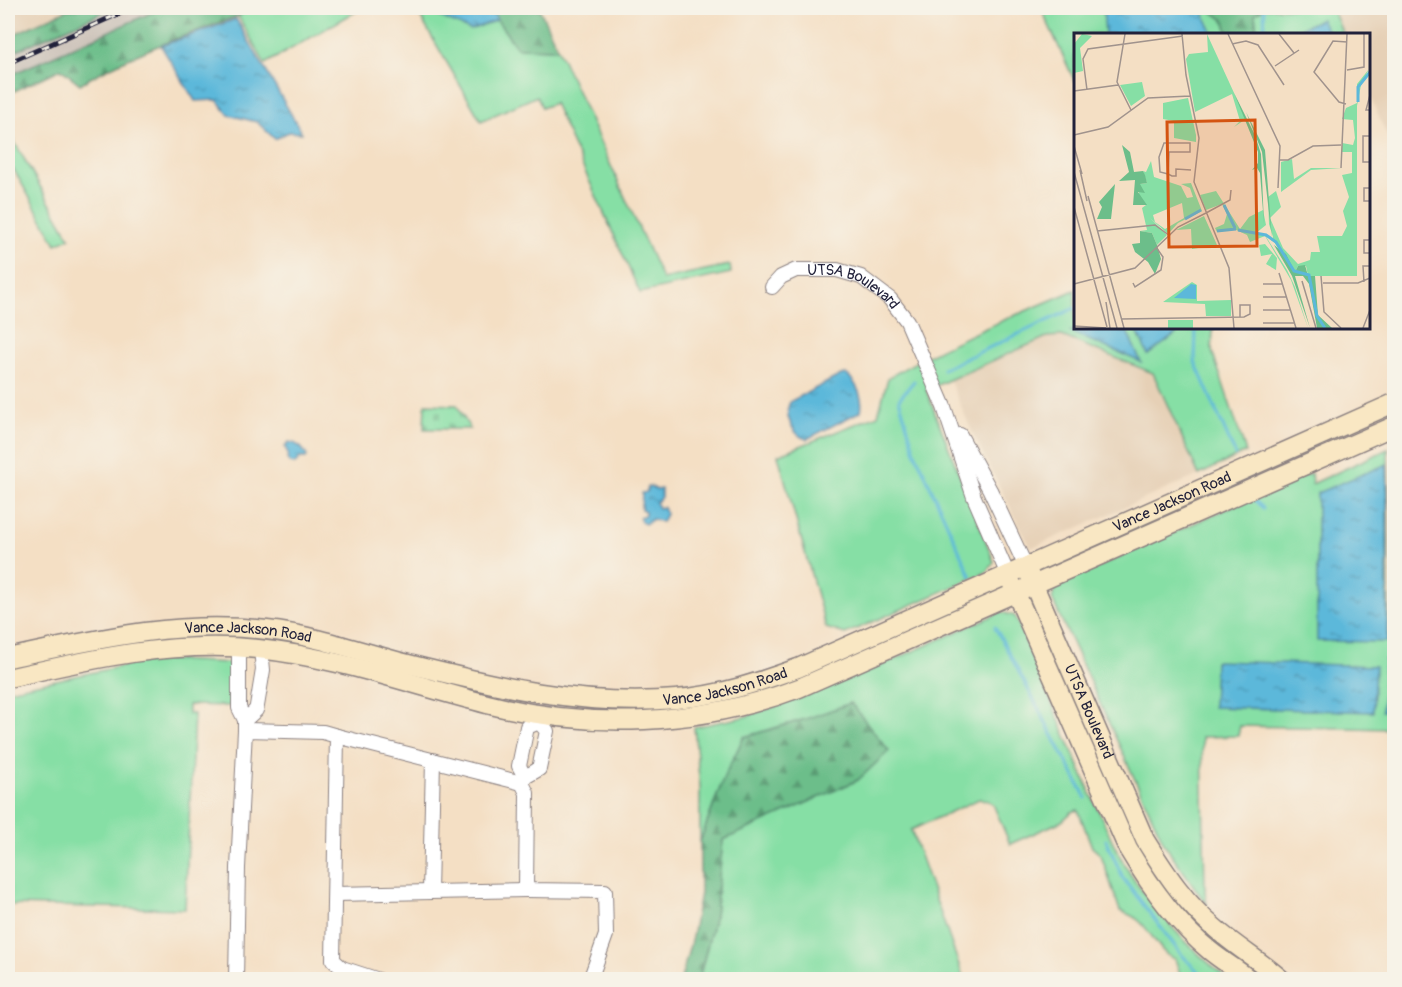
<svg xmlns="http://www.w3.org/2000/svg" width="1402" height="987" font-family="Pangolin,sans-serif">
<style>
.built{fill:#e6d0b6}
.railway{fill:#ccc2b9}
.green{fill:#86dfa5;stroke:#548070;stroke-width:1.5}
.forest{fill:url(#forest-firs);stroke:#477062;stroke-width:1.5}
.cemetery{fill:url(#cemetery-stones);stroke:#548070;stroke-width:1.5}
.water{fill:url(#water-ripples);stroke:#3f6d8a;stroke-width:1.5}
.lines{fill:none;stroke-linecap:round;stroke-linejoin:round}
.stream{stroke:#5cb8da;stroke-width:3}
.street-casing{stroke:#8b8080;stroke-width:16}
.secondary-casing{stroke:#8b8080;stroke-width:21}
.street{stroke:#fff;stroke-width:14}
.secondary{stroke:#f9e7c3;stroke-width:18}
.rail-casing{stroke:#22223b;stroke-width:5}
.rail{stroke:#f7f3e8;stroke-width:3;stroke-dasharray:9;stroke-linecap:butt}
.labels{text-anchor:middle;dominant-baseline:central;stroke-width:4.5;stroke-linejoin:round;paint-order:stroke}
.street-label{font-size:15px;fill:#22223b;stroke:#f7f3e8}
.inset-river{fill:none;stroke:#5cb8da;stroke-width:3}
.inset-road{fill:none;stroke:#a0938d;stroke-width:1.5}
.view{fill:#d45411;fill-opacity:0.15;stroke:#d45411;stroke-width:3}
.inset-edge{fill:none;stroke:#22223b;stroke-width:3}
</style>
<defs>
<pattern id="forest-firs" width="22" height="20" patternUnits="userSpaceOnUse" patternTransform="scale(1.5)"><rect width="22" height="20" fill="#6cbe8a"/><path d="M5 1l3.5 6h-7zM16 11l3.5 6h-7z" fill="#589a72"/></pattern>
<pattern id="cemetery-stones" width="16" height="16" patternUnits="userSpaceOnUse" patternTransform="scale(1.5)"><rect width="16" height="16" fill="#86dfa5"/><path d="M2 7V4a2 2 0 0 1 4 0v3zM10 15v-3a2 2 0 0 1 4 0v3z" fill="#73bf8f"/></pattern>
<pattern id="water-ripples" width="26" height="14" patternUnits="userSpaceOnUse" patternTransform="scale(1.5)"><rect width="26" height="14" fill="#5cb8da"/><path d="M2 4q2-2 4 0t4 0M15 11q2-2 4 0t4 0" fill="none" stroke="#4c95b2"/></pattern>
</defs>
<rect width="100%" height="100%" fill="#f7f3e8"/>
<filter id="ink" filterUnits="userSpaceOnUse"><feTurbulence type="fractalNoise" baseFrequency=".0167" numOctaves="2"/><feDisplacementMap in="SourceGraphic" scale="12" xChannelSelector="R" yChannelSelector="G"/><feConvolveMatrix kernelMatrix="1 2 1 2 8 2 1 2 1" color-interpolation-filters="sRGB"/></filter>
<filter id="wash" filterUnits="userSpaceOnUse"><feTurbulence type="fractalNoise" baseFrequency=".008" numOctaves="4" result="noise"/><feDisplacementMap in="SourceGraphic" scale="24" xChannelSelector="R" yChannelSelector="G"/><feGaussianBlur stdDeviation="1.35" result="paint"/><feColorMatrix in="noise" values="0 0 0 0 0 0 0 0 0 0 0 0 0 0 0 0 0 1.4 0 .05"/><feComposite in="paint" operator="in"/></filter>
<g filter="url(#wash)">
<rect width="100%" height="100%" fill="#f4dfc4"/>
<!-- built -->
<path class="built" d="M8,8H113L8,54Z
M1328,8H1394V152L1368,92V34H1340Z
M1075,324V327H1132L1199,475L1031,548L974,436L949,379Z"/>
<!-- railway -->
<path class="railway" d="M113,8H162L8,76V54Z"/>
<!-- green -->
<path class="green" d="M251,8H362L265,64L238,16Z
M415,8H491L497,20L517,48L558,49L662,279L730,265L731,273L640,293L554,103L542,108L537,96L481,121Z
M1041,8H1207L1225,21L1228,34H1075V82Z
M1264,8H1332L1343,34H1257L1255,14Z
M8,131L70,238L56,244L14,170L8,172Z
M1075,290V327H1213L1212,351L1246,452L1199,475L1153,373L1062,336L1047,337L926,390L994,562L987,572L845,634L826,628L778,455L878,415L888,378C947,342 1012,317 1075,290Z
M1388,449L1389,655H1394V729L1240,726L1238,736L1202,737L1205,892L1207,905L1165,845L1052,599L1056,586L1230,507L1311,473L1312,484Z
M1001,612L1015,616C1040,676 1065,736 1092,796C1105,824 1117,855 1135,881C1162,919 1192,951 1228,979H1182L1175,959C1160,955 1151,930 1138,920C1133,916 1126,913 1120,911L1101,855L1092,847L1078,810L1072,812L1062,821L1010,844L993,804L987,800L979,799L911,830L964,979H699L715,915L723,840L858,780L851,703L809,718L744,737L724,777L700,842V787L694,727L744,717L811,694L873,669Z
M157,659L230,663L234,706L188,705V714H194L185,909L8,905V690Z"/>
<!-- forest -->
<path class="forest" d="M71,8H113L8,54V37Z
M162,8H251L238,16C184,36 129,54 80,84L61,69L8,94V76Z
M491,8H539L558,49L517,48L497,20Z
M1207,8H1264L1255,14L1257,34H1228L1225,21Z
M851,703L889,751L858,780L723,840L715,915L699,979H681L692,937L700,893V842L724,777L744,737L809,718Z"/>
<!-- cemetery -->
<path class="cemetery" d="M425,404L457,405L470,429H424Z"/>
<!-- water -->
<path class="water" d="M433,8H491L497,20L470,30L438,16Z
M1103,8H1201L1213,34H1105Z
M236,19L302,133L288,132L275,139L257,122L229,115L217,100L195,101L161,46Z
M1321,19L1329,34H1288Z
M1081,327H1125L1141,362L1070,332Z
M1135,327H1176V334L1148,355Z
M846,374C856,381 864,399 861,411L807,439C793,437 782,412 791,401L841,375Z
M289,442C298,443 303,448 307,456L306,458H300L295,464L290,463L287,459L288,454L285,447Z
M1387,464V642L1317,641V493Z
M650,486L657,490L661,489V497L656,503L658,508L663,507L666,514L662,522L653,519L645,524L641,522L639,517L645,515V511L641,509L642,493L647,492V487Z
M1385,659L1394,660V711H1382Z
M1215,661L1375,666L1373,712L1213,707Z"/>
<g class="lines">
<!-- stream -->
<path class="stream" d="M1264,8L1265,34
M1196,327L1195,362L1236,456
M943,369L1075,308
M914,381L899,399L915,452L971,577
M1254,500L1263,508
M995,627L1086,798
M1106,840L1123,878L1181,954L1206,980"/>
</g>
</g>
<g filter="url(#ink)">
<g class="lines">
<!-- street casing -->
<g class="street-casing">
<g id="street">
<path id="s1" d="M772,287L781,277L796,270H837L861,277L890,299L907,321L944,407L974,497L1008,575"/>
<path d="M960,435L990,490L1026,567"/>
<path d="M239,647V708L245,720V730"/>
<path d="M539,715V722L547,731L539,769L525,777L522,783L527,793L526,890L605,891L606,935L590,980"/>
<path d="M245,720L256,710L257,706L263,670L261,649"/>
<path d="M337,736L522,783"/>
<path d="M525,777L519,766L527,727L539,722"/>
<path d="M430,892L433,760"/>
<path d="M335,894L526,890"/>
<path d="M236,980L238,868L245,730L323,732L337,736L333,960L342,968L379,980"/>
</g>
</g>
<!-- secondary casing -->
<g class="secondary-casing">
<g id="secondary">
<path id="s2" d="M1029,574L1145,840C1165,872 1186,904 1215,928C1236,947 1261,961 1282,980"/>
<path d="M1011,582L1128,849C1150,886 1176,923 1209,950C1222,961 1237,969 1250,980"/>
<path id="s3" d="M8,658C97,639 175,620 267,630C313,635 359,651 404,663C495,686 581,707 676,699C718,696 759,682 798,668L1394,403"/>
<path d="M8,678C91,659 172,640 258,649C336,657 412,685 487,704C591,730 699,726 799,688L1394,426"/>
</g>
</g>
<!-- street -->
<use href="#street" class="street"/>
<!-- secondary -->
<use href="#secondary" class="secondary"/>
<!-- rail casing -->
<g class="rail-casing">
<path id="rail" d="M8,63L132,8"/>
</g>
<!-- rail -->
<use href="#rail" class="rail"/>
</g>
</g>
<g class="labels">
<!-- street labels -->
<g class="street-label">
<text stroke="none"><textPath href="#s1" startOffset="92">UTSA Boulevard</textPath></text>
<text stroke="none"><textPath href="#s3" startOffset="1214">Vance Jackson Road</textPath></text>
<text stroke="none"><textPath href="#s3" startOffset="243">Vance Jackson Road</textPath></text>
<text stroke="none"><textPath href="#s3" startOffset="729">Vance Jackson Road</textPath></text>
<text stroke="none"><textPath href="#s2" startOffset="150">UTSA Boulevard</textPath></text>
</g>
</g>
<!-- overview -->
<g transform="translate(1074 33)">
<rect width="296" height="296" fill="#f4dfc4"/>
<path d="M8,1L18,3L6,15L9,38L0,40V11ZM133,1L172,86L160,94L166,88L158,61L121,79L112,26L115,21L134,19ZM295,36L287,52L283,73V243H234L232,233H224L221,239L198,206L199,204L195,191L194,164L202,158L207,174L196,185L209,215L224,231L236,227L237,219H246L243,203H268L273,193L269,178L275,164L268,142L278,140V119H268V110L279,112L281,105L279,87L268,86L272,75L283,70V51ZM68,49L71,63L57,73L46,52ZM114,65L122,102V109L100,105V88L89,86V70ZM218,126L220,146L237,135H268L237,137L207,159V129ZM77,128L80,144L107,153L113,165L119,164L116,155L107,151L117,150L128,178L104,190L94,201L76,185L93,202L83,212L78,200L66,198L73,197L68,175L72,172L65,162V151L73,150L69,138L72,139ZM108,170L110,185L91,196L81,189L79,182ZM142,158L166,196L175,184L189,177L192,192L182,200L191,202L213,237L221,254L234,295L217,247L191,203L176,209L173,202L160,196L143,199L141,195L150,191L153,181L148,171L132,177L126,162ZM130,183L143,212L118,216L117,196L102,197ZM191,211L203,225L202,237L192,231L198,221L187,223L185,212ZM118,249L123,252V268L157,267V283H132L131,271L89,269ZM94,287H119V295H94Z" fill="#86dfa5" fill-rule="evenodd"/>
<path d="M160,60L181,102L187,121L190,191L186,140L183,135L178,137L184,130V119ZM172,79L191,117L198,206L188,119ZM48,112L56,119L60,139L69,138L71,142L73,150L66,151L71,160L64,159L73,172H59L61,147L45,148L55,139ZM41,151L37,186H23L28,174L25,169ZM66,198L78,200L83,212L87,226L81,241L74,229L61,219L58,211L66,210ZM200,212L212,221L221,239L224,233L231,232L234,243H241L244,282L258,295H243L235,251L229,243H221L236,295L218,243Z" fill="#6cbe8a"/>
<path d="M117,251L122,252V266L100,265Z" fill="#5cb8da"/>
<path class="inset-river" d="M284,69V54L296,39M150,172L161,195M111,186L127,177M164,197L192,202L202,209L220,238L235,242L243,283L251,295M143,198L162,196"/>
<path class="inset-road" d="M51,1L43,49L57,77M108,1L112,42L125,105L120,149L155,235L160,295M154,1L206,113L204,155M205,1L220,20M158,11L172,8L184,12L210,52M201,33L225,17M273,37L290,34V1M13,57L9,26L14,16L109,3M0,58L44,52M296,62L292,77H296M272,71L265,69L240,39L259,8L273,9M0,102L34,94L74,65L116,63M296,103H289V129H296M0,113L8,141M206,127H214L239,113L267,112M267,135L273,1M6,137L13,168M0,139L43,295M94,141L95,119H116V110H90L85,124L86,139L94,141L98,143H102V136L117,137M296,155H290V168H296M14,163L50,295M0,174L33,294M132,180L156,167L157,157M23,198L81,192L96,203M296,207H290V220H296M205,240L222,295M247,243L250,279L267,295M228,248L242,295M290,249L289,233H296M59,250L61,254L87,237L89,224L82,214M249,250H284L296,245M0,251L61,235L104,194L132,180M189,251H208M189,264H212M32,269L36,295M189,277H216M47,286L170,284L176,281V272H166V284M189,290H220M0,293L32,295M289,295L296,277"/>
<path class="view" d="M181,87L183,213L95,214L93,89Z"/>
<rect width="296" height="296" class="inset-edge"/>
</g>
<!-- margin -->
<rect width="1402" height="987" fill="none" stroke="#f7f3e8" stroke-width="30"/>
</svg>
